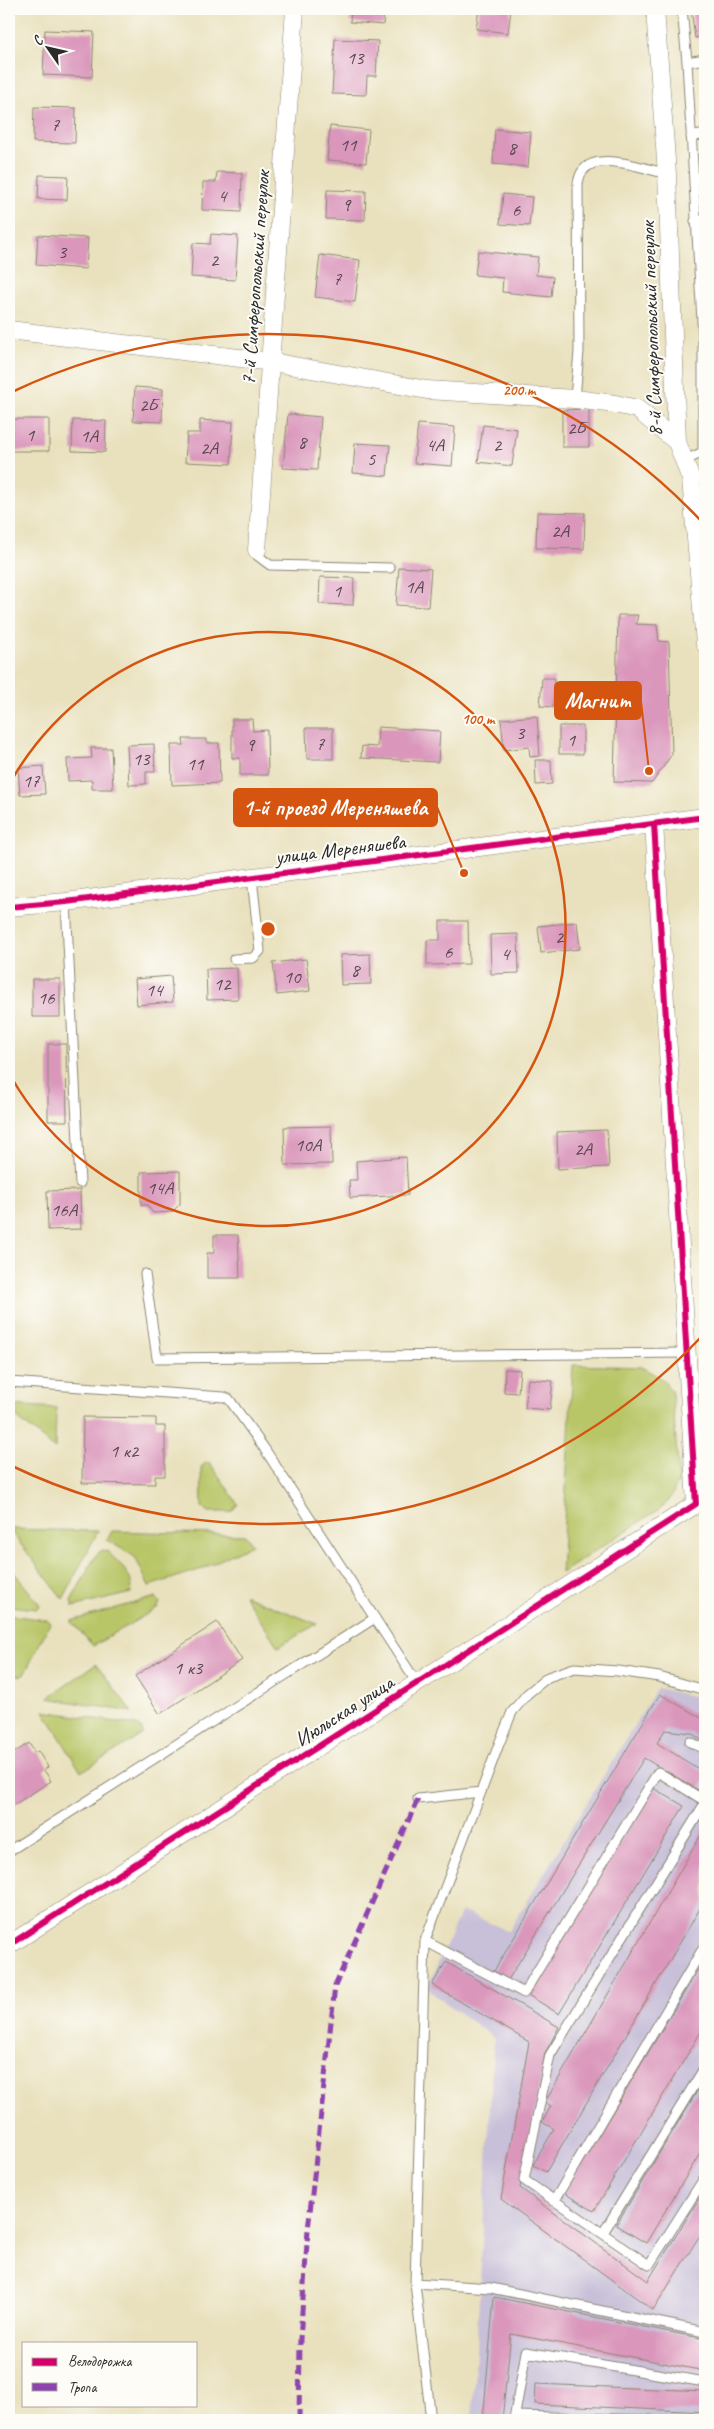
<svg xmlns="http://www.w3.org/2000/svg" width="714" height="2429" font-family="Caveat,sans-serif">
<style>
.industrial{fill:#c8bfd8}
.green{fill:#b9c668;stroke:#72784a}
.building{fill:#da96bb}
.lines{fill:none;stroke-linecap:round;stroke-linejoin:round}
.lane-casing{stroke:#8a8674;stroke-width:11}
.street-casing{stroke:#8a8674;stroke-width:19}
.lane{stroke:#fff;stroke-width:9}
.street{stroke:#fff;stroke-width:18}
.quiet{stroke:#8e44ad;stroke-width:5;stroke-dasharray:10 5;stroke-linecap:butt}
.cycleway-casing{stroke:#fdfcf7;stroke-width:9}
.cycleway{stroke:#d6006c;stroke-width:6}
.ring{fill:none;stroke:#d5540f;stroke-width:2.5}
.labels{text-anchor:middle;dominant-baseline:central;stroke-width:4;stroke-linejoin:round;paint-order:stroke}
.number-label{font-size:19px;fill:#57464f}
.street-label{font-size:21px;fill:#2b2b2b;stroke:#fdfcf7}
.centre{fill:#d5540f;stroke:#fdfcf7;stroke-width:2.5}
.ring-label{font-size:15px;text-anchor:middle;font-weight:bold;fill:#d5540f;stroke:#fdfcf7;stroke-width:4;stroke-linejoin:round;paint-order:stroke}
.leader{fill:none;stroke:#d5540f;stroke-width:2}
.callout-dot{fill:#d5540f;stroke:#fdfcf7;stroke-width:2}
.callout{fill:#d5540f;stroke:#d5540f;stroke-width:2}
.callout-label{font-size:22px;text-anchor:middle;font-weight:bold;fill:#fff}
</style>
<rect width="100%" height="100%" fill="#fdfcf7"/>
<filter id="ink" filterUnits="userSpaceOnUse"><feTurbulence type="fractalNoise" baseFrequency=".02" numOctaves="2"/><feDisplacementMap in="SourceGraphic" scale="10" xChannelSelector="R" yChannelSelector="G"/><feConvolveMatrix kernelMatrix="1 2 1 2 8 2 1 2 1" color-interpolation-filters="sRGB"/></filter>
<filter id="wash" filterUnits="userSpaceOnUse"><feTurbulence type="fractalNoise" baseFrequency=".0096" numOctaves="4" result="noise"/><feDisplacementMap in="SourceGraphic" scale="20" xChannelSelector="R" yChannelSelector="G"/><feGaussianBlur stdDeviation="1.12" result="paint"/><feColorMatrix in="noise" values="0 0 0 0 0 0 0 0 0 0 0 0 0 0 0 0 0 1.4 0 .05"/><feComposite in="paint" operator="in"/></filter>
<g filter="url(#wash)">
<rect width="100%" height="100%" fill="#e9e1be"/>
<!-- industrial -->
<path class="industrial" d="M657,1688L705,1699V2420H472L494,2038L427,1989L461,1911L509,1931Z"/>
<!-- green -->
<path class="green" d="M573,1365L641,1367L661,1378L672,1391L679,1481L669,1501L658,1510L561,1573Z
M9,1405L56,1408L55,1449L9,1411Z
M206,1463H210L238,1504L231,1512H208L202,1507L201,1467Z
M9,1529L98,1531L63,1599Z
M112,1531L245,1535L252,1544L202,1569L149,1586L135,1557L107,1540Z
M102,1550L107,1551C117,1561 136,1577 131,1593L73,1607L71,1601L96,1555Z
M9,1566L40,1605L36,1609L9,1606Z
M244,1595L317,1624L278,1647Z
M156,1597L160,1603L157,1608L93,1646L71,1621Z
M9,1615L47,1620L50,1623L25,1673L20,1676C3,1673 9,1630 9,1615Z
M96,1664L132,1712L48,1698Z
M44,1711L136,1725L142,1729L143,1734L81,1772Z"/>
<g id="blocks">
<!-- building -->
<path class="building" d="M351,9H384L383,25L350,22Z
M479,9H511L508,33L476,29Z
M691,9H705V37L695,38Z
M45,30L94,32L92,77L43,75Z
M335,39L378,41L376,76H367L366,95L332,94Z
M34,107L76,108L75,143L33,142Z
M330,126L369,130L366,163L327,160Z
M495,129L531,132L528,167L493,164Z
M217,172L242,173L241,212L202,210L203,182H216Z
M39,175L68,176L67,200L38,199Z
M327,190L366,191L365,220L326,219Z
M503,194L532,197L529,226L500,224Z
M211,234L238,236L235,280L191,277L193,243L210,244Z
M38,235L88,238L86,269L36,265Z
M478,251L538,257L536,275L553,277L551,297L502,292L503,278L475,275Z
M320,255L360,260L355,302L315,297Z
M135,387L163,389L162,422L133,421Z
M589,409V447H562V410Z
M288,414L321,417L317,470L283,468Z
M10,419H49V451H10Z
M73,420L106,421L105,452L72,451Z
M200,420L233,422L231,464L185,462L187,433H200Z
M418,424L455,427L452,466L414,463Z
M483,425L517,429L512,466L478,462Z
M355,443L390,445L387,476L353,473Z
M537,512L585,513L584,549L536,548Z
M399,567L431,569L428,607L396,605Z
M320,577L354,578L353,605L319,604Z
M618,615H638L636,624L657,625L659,641L669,642L672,754L652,783L614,782Z
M542,678H554L553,707L540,706Z
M537,716L540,756L530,757L529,747L504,750L501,719Z
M232,719H252L253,731L267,730L268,775H240V758H232Z
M559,726H583V754H559Z
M378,727L440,731L438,762L361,758L362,746L377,747Z
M306,728H333V759H307Z
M183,739H206V743H219L220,783L172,785L171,745H184Z
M154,744L155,772H146V784L129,785L127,745Z
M91,748H111L113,789H92V780L68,781L67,759L92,758Z
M535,760H551L552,784L536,785Z
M43,766L45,794L20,795L18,768Z
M440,921H468L469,964L427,965V940H440Z
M577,922L580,949L541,953L538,926Z
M518,934L519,973L491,974L490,935Z
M370,954L371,984L341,985L340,955Z
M306,959L310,991L277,995L273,963Z
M237,968L238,999L207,1000L206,969Z
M171,976L173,1002L137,1005L135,979Z
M32,979H60V1017H32Z
M48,1044H66L67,1121H48Z
M331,1126L332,1164L285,1165L284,1127Z
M607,1130L609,1167L558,1169L557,1132Z
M406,1157L408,1195L350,1198L349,1180H357L356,1161Z
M180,1171V1204L172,1212L153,1213L147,1205H141V1172Z
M80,1190L81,1229L48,1230L47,1191Z
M214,1235H238L240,1278H207V1253H214Z
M505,1369L520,1370L518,1393L504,1392Z
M528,1379L553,1381L550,1410L525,1408Z
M83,1417L156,1418V1426H165V1476H155V1484L82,1483Z
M217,1622L242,1660L160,1714L135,1676Z
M660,1694L705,1720V1742L691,1733L665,1730L657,1743L705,1773V1778L698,1790L644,1758L508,1980L494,1971Z
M29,1743L35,1753L38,1751L48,1767L44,1770L51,1781L9,1808V1756Z
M653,1788L684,1806L559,2014L528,1995Z
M705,1828V1900L546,2172L533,2165L554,2129L542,2122L551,2106L545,2102Z
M705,1958V2025L594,2211L564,2193Z
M446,1962L559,2027L545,2053L520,2188L648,2281L705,2189V2227L653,2310L501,2199L529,2042L432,1985Z
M705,2078V2145L646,2243L616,2225Z
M494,2297L705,2339V2371L511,2334L502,2420H483Z
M536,2384L705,2391V2412L535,2404Z"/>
</g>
</g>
<g filter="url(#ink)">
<use href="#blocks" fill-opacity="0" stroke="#8a8674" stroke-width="1"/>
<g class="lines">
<!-- lane casing -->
<g class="lane-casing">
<path id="lane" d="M682,9L687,62L703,338V452
M687,62L705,59
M691,137L705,134
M695,221L705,220
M575,399L579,351L578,183C579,179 580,174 582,172C596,150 647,169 667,174
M684,461L705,451
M257,550L258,556L270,565L390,568
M66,902L80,1183
M234,959L253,958L260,951L252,878
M145,1274L157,1358L687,1353
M9,1382L224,1397L229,1399L264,1448L417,1683
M690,1742L705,1749
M418,1799L481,1792
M705,1803L550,2055L524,2180L649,2265L705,2177
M9,1851L375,1618
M425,1941L524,1993L658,1772L705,1801
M554,2201L705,1945
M603,2233L705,2067
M415,2283L491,2288L705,2332
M515,2416L651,2420
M431,2420L415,2283L425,1941L499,1744L512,1712L527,1694L548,1677L574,1668L618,1671L659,1677L705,1690
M514,2420L526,2352L705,2382"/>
</g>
<!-- street casing -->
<g class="street-casing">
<path id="street" d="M655,9L667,174L677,442L691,479L705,644
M9,330L272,362L427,390L575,399L615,404L637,409L677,442
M257,550L295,9
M9,907L66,902L705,817
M9,1945L696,1504L654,824"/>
</g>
<!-- lane -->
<use href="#lane" class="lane"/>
<!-- street -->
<use href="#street" class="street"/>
<!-- quiet -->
<path class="quiet" d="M299,2420L300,2339L308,2230L335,1986L418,1799"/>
<!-- cycleway casing -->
<g class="cycleway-casing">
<path id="cycleway" d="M9,907L66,902L705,817
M9,1945L696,1504L654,824"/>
</g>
<!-- cycleway -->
<use href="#cycleway" class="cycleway"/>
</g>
</g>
<!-- distance rings -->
<g class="ring">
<path d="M10 783A297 297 0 1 1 10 1075"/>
<path d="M703 1335A595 595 0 0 1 12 1466M12 392A595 595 0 0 1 703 523"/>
</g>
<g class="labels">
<!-- number labels -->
<g class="number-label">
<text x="355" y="58">13</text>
<text x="55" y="125">7</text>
<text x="348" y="145">11</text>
<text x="512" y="148">8</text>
<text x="222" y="196">4</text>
<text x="346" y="205">9</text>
<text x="516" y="210">6</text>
<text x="62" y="252">3</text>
<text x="214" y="260">2</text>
<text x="337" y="279">7</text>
<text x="148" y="405">2Б</text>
<text x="576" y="428">2Б</text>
<text x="30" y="435">1</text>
<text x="89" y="436">1А</text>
<text x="302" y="442">8</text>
<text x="435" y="445">4А</text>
<text x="497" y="445">2</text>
<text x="209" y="448">2А</text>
<text x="371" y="459">5</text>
<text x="560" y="531">2А</text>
<text x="414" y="587">1А</text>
<text x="337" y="591">1</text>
<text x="520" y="733">3</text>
<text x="571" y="740">1</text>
<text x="320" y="744">7</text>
<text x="250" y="745">9</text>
<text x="141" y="759">13</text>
<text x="195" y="764">11</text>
<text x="31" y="781">17</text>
<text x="559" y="937">2</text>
<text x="448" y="952">6</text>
<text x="505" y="954">4</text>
<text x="355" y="970">8</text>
<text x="292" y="977">10</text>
<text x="222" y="984">12</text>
<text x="154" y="990">14</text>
<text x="46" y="998">16</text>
<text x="308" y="1145">10А</text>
<text x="583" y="1149">2А</text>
<text x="160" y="1188">14А</text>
<text x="64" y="1210">16А</text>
<text x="124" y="1451">1 к2</text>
<text x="188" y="1668">1 к3</text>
</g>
<!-- street labels -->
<g class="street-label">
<text transform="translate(255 278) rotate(-86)">7-й Симферопольский переулок</text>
<text transform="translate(651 329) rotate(-92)">8-й Симферопольский переулок</text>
<text transform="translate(340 849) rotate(-7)">улица Мереняшева</text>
<text transform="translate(344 1711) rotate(-33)">Июльская улица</text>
</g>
</g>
<circle cx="268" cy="929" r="8" class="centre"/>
<g class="ring-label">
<text x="519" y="395">200 m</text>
<text x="478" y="724">100 m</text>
</g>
<!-- callouts -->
<path class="leader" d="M649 771L641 701M464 873L437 807"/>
<g class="callout-dot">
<circle cx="649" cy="771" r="5"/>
<circle cx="464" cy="873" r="5"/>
</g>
<g class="callout">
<rect x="555" y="682" width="86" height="37" rx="5"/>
<rect x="234" y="789" width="203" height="37" rx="5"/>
</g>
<g class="callout-label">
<text x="598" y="708">Магнит</text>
<text x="335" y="815">1-й проезд Мереняшева</text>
</g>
<!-- margin -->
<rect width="714" height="2429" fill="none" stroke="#fdfcf7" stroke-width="30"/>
<!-- legend -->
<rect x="22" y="2342" width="175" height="65" fill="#fdfcf7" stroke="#a9a8a5"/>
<rect x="32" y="2358" width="25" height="8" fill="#d6006c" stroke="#a9a8a5"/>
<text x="68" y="2366" font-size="15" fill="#2b2b2b">Велодорожка</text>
<rect x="32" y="2383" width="25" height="8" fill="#8e44ad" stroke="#a9a8a5"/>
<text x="68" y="2392" font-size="15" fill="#2b2b2b">Тропа</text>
<!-- north arrow -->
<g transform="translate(48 48) rotate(304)" stroke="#fdfcf7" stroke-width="4" paint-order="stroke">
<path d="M0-4L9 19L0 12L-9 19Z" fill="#2b2b2b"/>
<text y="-8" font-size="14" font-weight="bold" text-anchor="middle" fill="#2b2b2b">С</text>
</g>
</svg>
